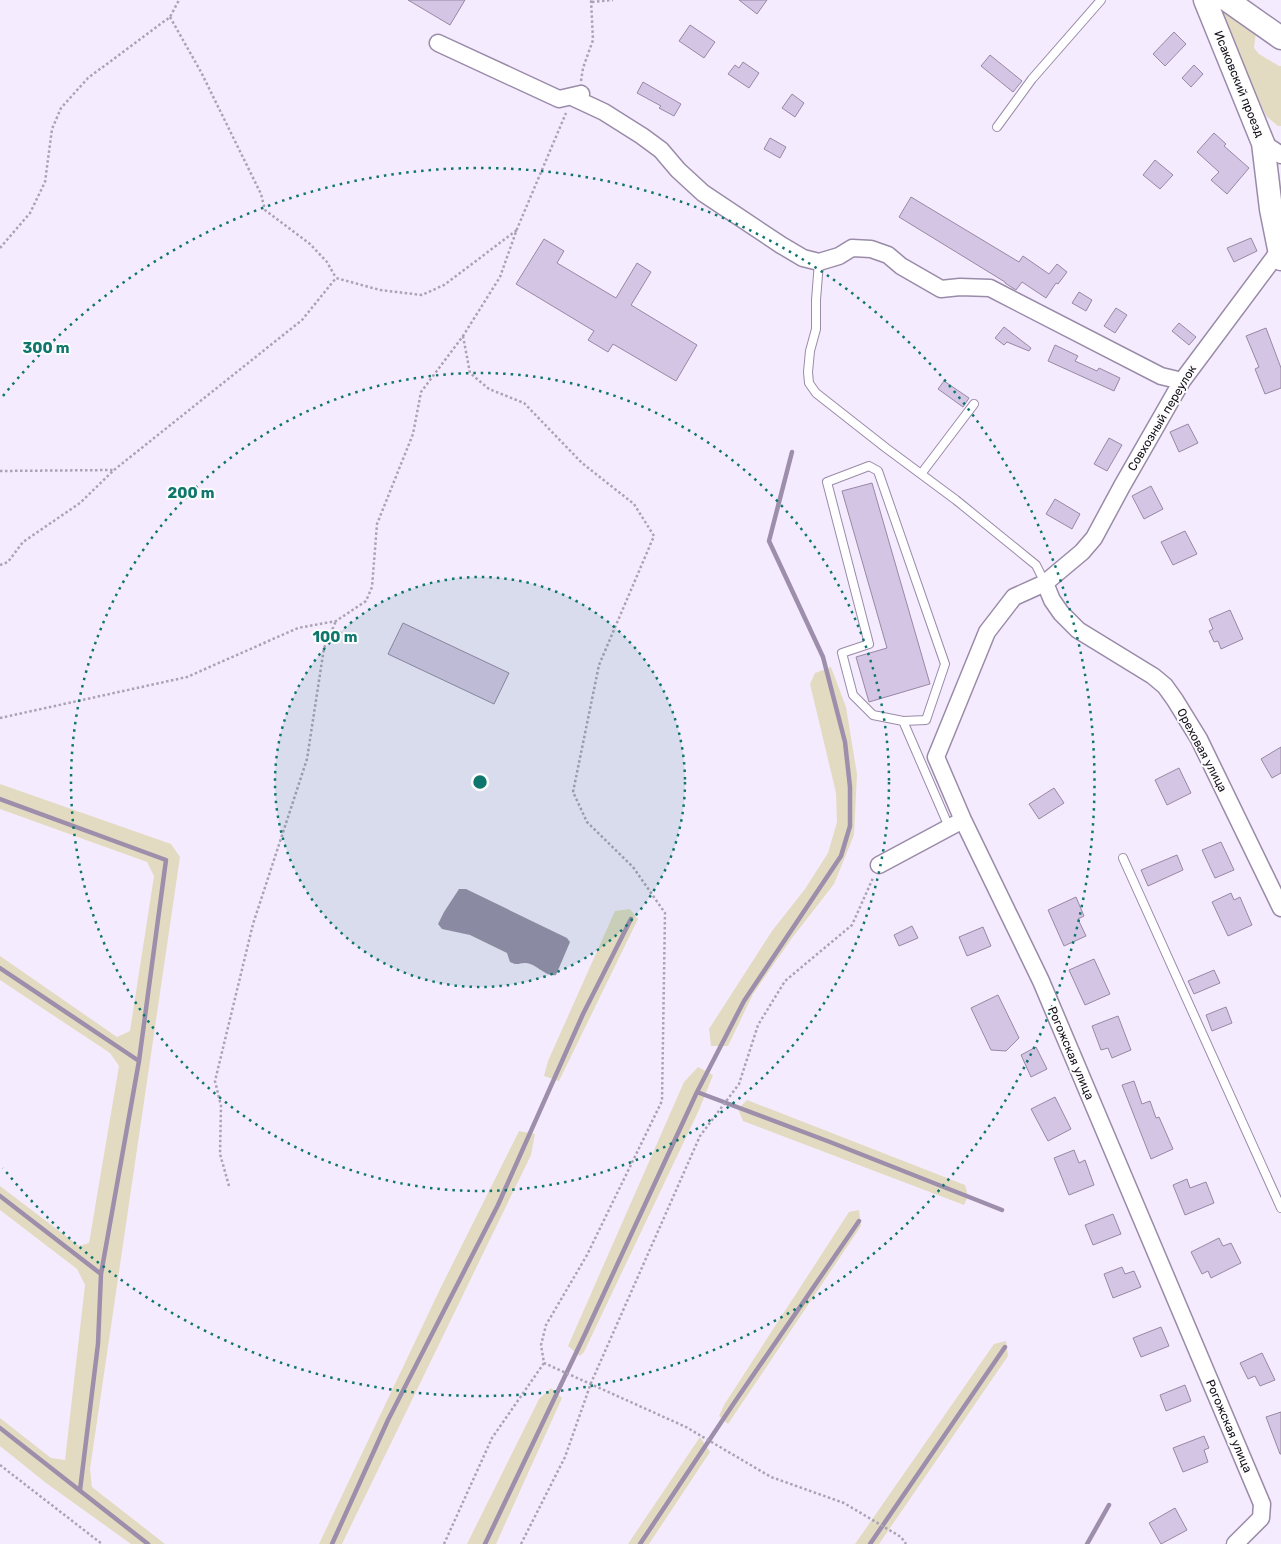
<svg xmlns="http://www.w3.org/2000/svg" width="1281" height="1544" font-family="Rubik,sans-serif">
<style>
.green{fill:#e2dbc2}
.water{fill:#9d8eab}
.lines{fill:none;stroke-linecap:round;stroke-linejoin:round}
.stream{stroke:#9d8eab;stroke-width:4.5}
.building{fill:#d5c5e5;stroke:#9788a5}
.lane-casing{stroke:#9a8ba9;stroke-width:10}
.street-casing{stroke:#9a8ba9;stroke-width:19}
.secondary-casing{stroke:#9a8ba9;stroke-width:25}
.path{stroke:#aba3b3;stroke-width:2.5;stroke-dasharray:2.5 2.5;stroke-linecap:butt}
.lane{stroke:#fff;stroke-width:8}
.street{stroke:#fff;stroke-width:16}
.secondary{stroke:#fff;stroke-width:22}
.ring{fill:none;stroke:#0f766e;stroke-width:2.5;stroke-dasharray:2.5 5}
.labels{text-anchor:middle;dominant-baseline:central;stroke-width:4;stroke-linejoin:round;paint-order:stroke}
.street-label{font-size:12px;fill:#130e18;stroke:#fdfdfd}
.centre{fill:#0f766e;stroke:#fdfdfd;stroke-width:2.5}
.ring-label{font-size:15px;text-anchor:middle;font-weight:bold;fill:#0f766e;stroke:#fdfdfd;stroke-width:4;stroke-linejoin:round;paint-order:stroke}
</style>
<rect width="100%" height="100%" fill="#f5ebfe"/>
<!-- green -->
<path class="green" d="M1224,7L1256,32L1254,48L1259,54L1279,66H1281V126H1278L1266,116L1220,12Z
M831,667L846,707L857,774L854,835L834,884L792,938L753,994L728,1046H711L709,1029L772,931L805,889L828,853L837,822L836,793L810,684L815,673Z
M0,784L171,844L180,857L90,1469L92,1487L165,1544H131L46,1483L0,1446V1418L51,1458L65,1460L85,1285L77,1269L0,1210V1186L79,1246L89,1243L119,1066L110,1053L0,980V956L117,1037L130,1031L154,876L147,862L0,809Z
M630,909L638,919L559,1081L544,1076L548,1061L615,911Z
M698,1067L713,1075L699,1110L584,1352L580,1356L568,1346L684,1082Z
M747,1100L965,1185L968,1196L964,1205L743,1121L738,1109Z
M519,1131L535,1134L531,1155L342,1544H319L441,1287Z
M859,1210L861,1226L728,1424L719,1416L724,1405L849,1212Z
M1006,1341L1008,1356L879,1544H855L994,1344Z
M551,1388L562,1398L496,1544H467L539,1399Z
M700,1437L710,1452L649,1544H628Z"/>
<!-- water -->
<path class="water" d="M459,889H466L567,938L570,942L556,975C545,977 537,964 526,963C517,963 519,966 510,962L507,953L470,935L442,929L438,924L444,912Z"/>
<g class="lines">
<!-- stream -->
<path class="stream" d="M0,799L166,860L139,1061L101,1274L98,1344L80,1490
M0,968L139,1061
M697,1092L830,1142L1002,1210
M0,1196L101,1274
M0,1428L148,1544
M332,1544L388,1420L498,1205L583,1014L631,919
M485,1544L586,1332L697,1092L744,1001L841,856L850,826V787L845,742L823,657L769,541L792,452
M640,1544L734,1403L859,1221
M870,1544L1005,1347
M1087,1544L1109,1505"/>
</g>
<!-- building -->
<path class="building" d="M408,0H465L450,25Z
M739,0H767L757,14Z
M690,25L715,42L704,58L679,41Z
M1174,32L1186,44L1165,66L1153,54Z
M990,55L1022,81L1013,92L981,66Z
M743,62L759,73L749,88L728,74L735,65L739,68Z
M1194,65L1203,74L1191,87L1182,78Z
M643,82L681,104L674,116L659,108L661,106L637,93Z
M792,94L804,103L795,117L782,108Z
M1214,133L1226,144L1224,146L1249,168L1227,194L1211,180L1219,172L1197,152Z
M770,138L786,147L780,158L764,149Z
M1155,160L1173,175L1160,189L1143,175Z
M911,197L1019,262L1023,256L1049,274L1057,264L1067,272L1058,284L1056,283L1046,298L1022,282L1016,290L1005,283V282L899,217Z
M1251,238L1257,251L1234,262L1227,248Z
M544,239L564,251L557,263L616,298L637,263L651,272L631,305L697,345L676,381L613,344L608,352L588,340L594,331L516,284Z
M1079,292L1092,300L1086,311L1072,303Z
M1116,308L1127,315L1115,333L1104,326Z
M1179,323L1196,337L1189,345L1172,331Z
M1004,327L1031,348L1029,351L1007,342L1004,345L995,338Z
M1266,328L1281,368V388L1265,394L1255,369L1259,367L1246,336Z
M1055,345L1078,356L1075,361L1097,371L1099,368L1120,378L1114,391L1048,361Z
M944,381L969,398L963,407L938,389Z
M1188,424L1198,443L1179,452L1170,432Z
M1109,438L1122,445L1107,471L1094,464Z
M872,483L930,684L869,702L856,657L887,648L842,491Z
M1151,486L1163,509L1144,519L1132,496Z
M1055,499L1080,514L1072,529L1046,514Z
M1185,531L1197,554L1173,565L1161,542Z
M1230,610L1243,639L1221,649L1218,641L1214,642L1209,631L1213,629L1209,619Z
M403,623L509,673L494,704L388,654Z
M1281,747V773L1272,778L1261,759Z
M1179,768L1191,793L1167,805L1155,780Z
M1054,788L1064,803L1039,819L1029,804Z
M1221,842L1234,870L1215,878L1202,850Z
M1177,855L1183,870L1148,886L1141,870Z
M1231,893L1234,900L1240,897L1252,925L1228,936L1212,902Z
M1076,897L1084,916L1078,919L1086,936L1064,946L1048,910Z
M912,926L918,938L899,946L894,935Z
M983,927L991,946L967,956L959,937Z
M1094,959L1110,994L1085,1005L1069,970Z
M1214,970L1220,983L1194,994L1188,981Z
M998,995L1019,1038L1006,1051L991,1050L971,1008Z
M1226,1007L1232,1023L1212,1031L1206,1015Z
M1118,1016L1131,1050L1112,1058L1108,1048L1101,1050L1092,1026Z
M1036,1047L1047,1069L1031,1077L1021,1055Z
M1134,1081L1142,1104L1150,1101L1156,1118L1159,1117L1173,1149L1151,1159L1122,1085Z
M1055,1097L1071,1129L1048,1141L1031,1109Z
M1074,1150L1079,1163L1085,1160L1094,1185L1069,1195L1054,1158Z
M1187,1179L1190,1188L1206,1182L1214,1203L1185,1215L1173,1185Z
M1113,1214L1121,1234L1093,1245L1085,1225Z
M1219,1238L1223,1246L1231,1243L1241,1263L1211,1278L1208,1271L1202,1274L1191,1252Z
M1122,1267L1125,1274L1134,1271L1141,1287L1113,1298L1104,1274Z
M1161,1327L1169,1346L1141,1357L1133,1338Z
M1262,1353L1275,1380L1260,1386L1255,1376L1248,1379L1240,1363Z
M1185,1385L1191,1401L1166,1411L1160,1395Z
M1281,1412V1454H1280L1266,1417Z
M1204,1436L1209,1448L1204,1450L1208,1462L1183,1472L1173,1448Z
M1175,1508L1187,1530L1161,1544L1149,1523Z"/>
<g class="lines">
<!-- lane casing -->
<g class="lane-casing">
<path id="lane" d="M997,127L1032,79L1101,0
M819,262L816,300V329L810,351L808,372L809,383L816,393L886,448L956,500L1036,565L1045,583
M921,474L974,404
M903,721L926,720L945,664L878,471L869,466L827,482L869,644L842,653L853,695L873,715L903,721L949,827
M1123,858L1281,1208"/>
</g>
<!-- street casing -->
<g class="street-casing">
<path id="street" d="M438,43L559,99L581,94
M581,94L574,98L604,112L642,136L661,150L678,170L703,193L781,245L803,258L819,262L839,256L852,248L871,249L888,255L901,266L941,289L960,287L990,288L1161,376L1182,381
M1263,143L1281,155
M1045,583L1052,600L1061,613L1078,630L1153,676L1165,686L1175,700L1199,739L1281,908
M879,865L963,820
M1235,1544L1261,1518L1262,1504L1041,981L963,820L936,757L987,632L1014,597L1045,583L1082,552L1094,538L1122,486L1182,381L1279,251"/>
</g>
<!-- secondary casing -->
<g class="secondary-casing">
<path id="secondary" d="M1205,0L1263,143L1271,209L1281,259
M1227,0L1281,38"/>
</g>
<!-- path -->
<path class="path" d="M592,2L613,0
M170,17L201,72L261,194L265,210L310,244L327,262L336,278
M581,81L583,68L593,40L591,0
M0,248L30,213L45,182L52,129L61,108L88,78L170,17L179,0
M463,336L470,373L489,389L524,403L582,463L634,504L654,536L599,665L573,792L587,822L633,867L665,913L662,1101L587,1255L546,1325L541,1345L544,1363L686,1427L771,1477L844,1503L901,1537L906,1544
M0,471L113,470
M0,565L8,562L23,542L80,503L114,470L302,320L336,278L380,290L422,295L444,285L517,230
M0,718L187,677L298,628L336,621L366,601L372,587L377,524L413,434L421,392L463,336L500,277L517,229L566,113
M229,1186L220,1154L221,1106L215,1081L253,924L307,759L324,648L336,621
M0,1465L102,1544
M444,1544L492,1438L544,1363
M521,1544L565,1457L591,1383L700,1136L739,1084L758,1025L785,981L852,925L873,878"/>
<!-- lane -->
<use href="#lane" class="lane"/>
<!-- street -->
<use href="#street" class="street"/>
<!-- secondary -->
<use href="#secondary" class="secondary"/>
</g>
<!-- distance rings -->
<circle cx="480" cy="782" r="205" fill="#0f766e" fill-opacity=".12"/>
<g class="ring">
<circle cx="480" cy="782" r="205"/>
<circle cx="480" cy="782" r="409"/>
<path d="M3 396A614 614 0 1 1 3 1168"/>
</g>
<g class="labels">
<!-- street labels -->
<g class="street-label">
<text transform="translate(1239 84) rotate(68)">Исаковский проезд</text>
<text transform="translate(1162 418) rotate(-59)">Совхозный переулок</text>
<text transform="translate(1202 750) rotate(62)">Ореховая улица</text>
<text transform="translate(1071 1053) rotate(67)">Рогожская улица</text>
<text transform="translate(1229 1426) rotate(67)">Рогожская улица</text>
</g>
</g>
<circle cx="480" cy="782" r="8" class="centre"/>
<g class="ring-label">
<text x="46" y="353">300 m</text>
<text x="191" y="498">200 m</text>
<text x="335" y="642">100 m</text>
</g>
</svg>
